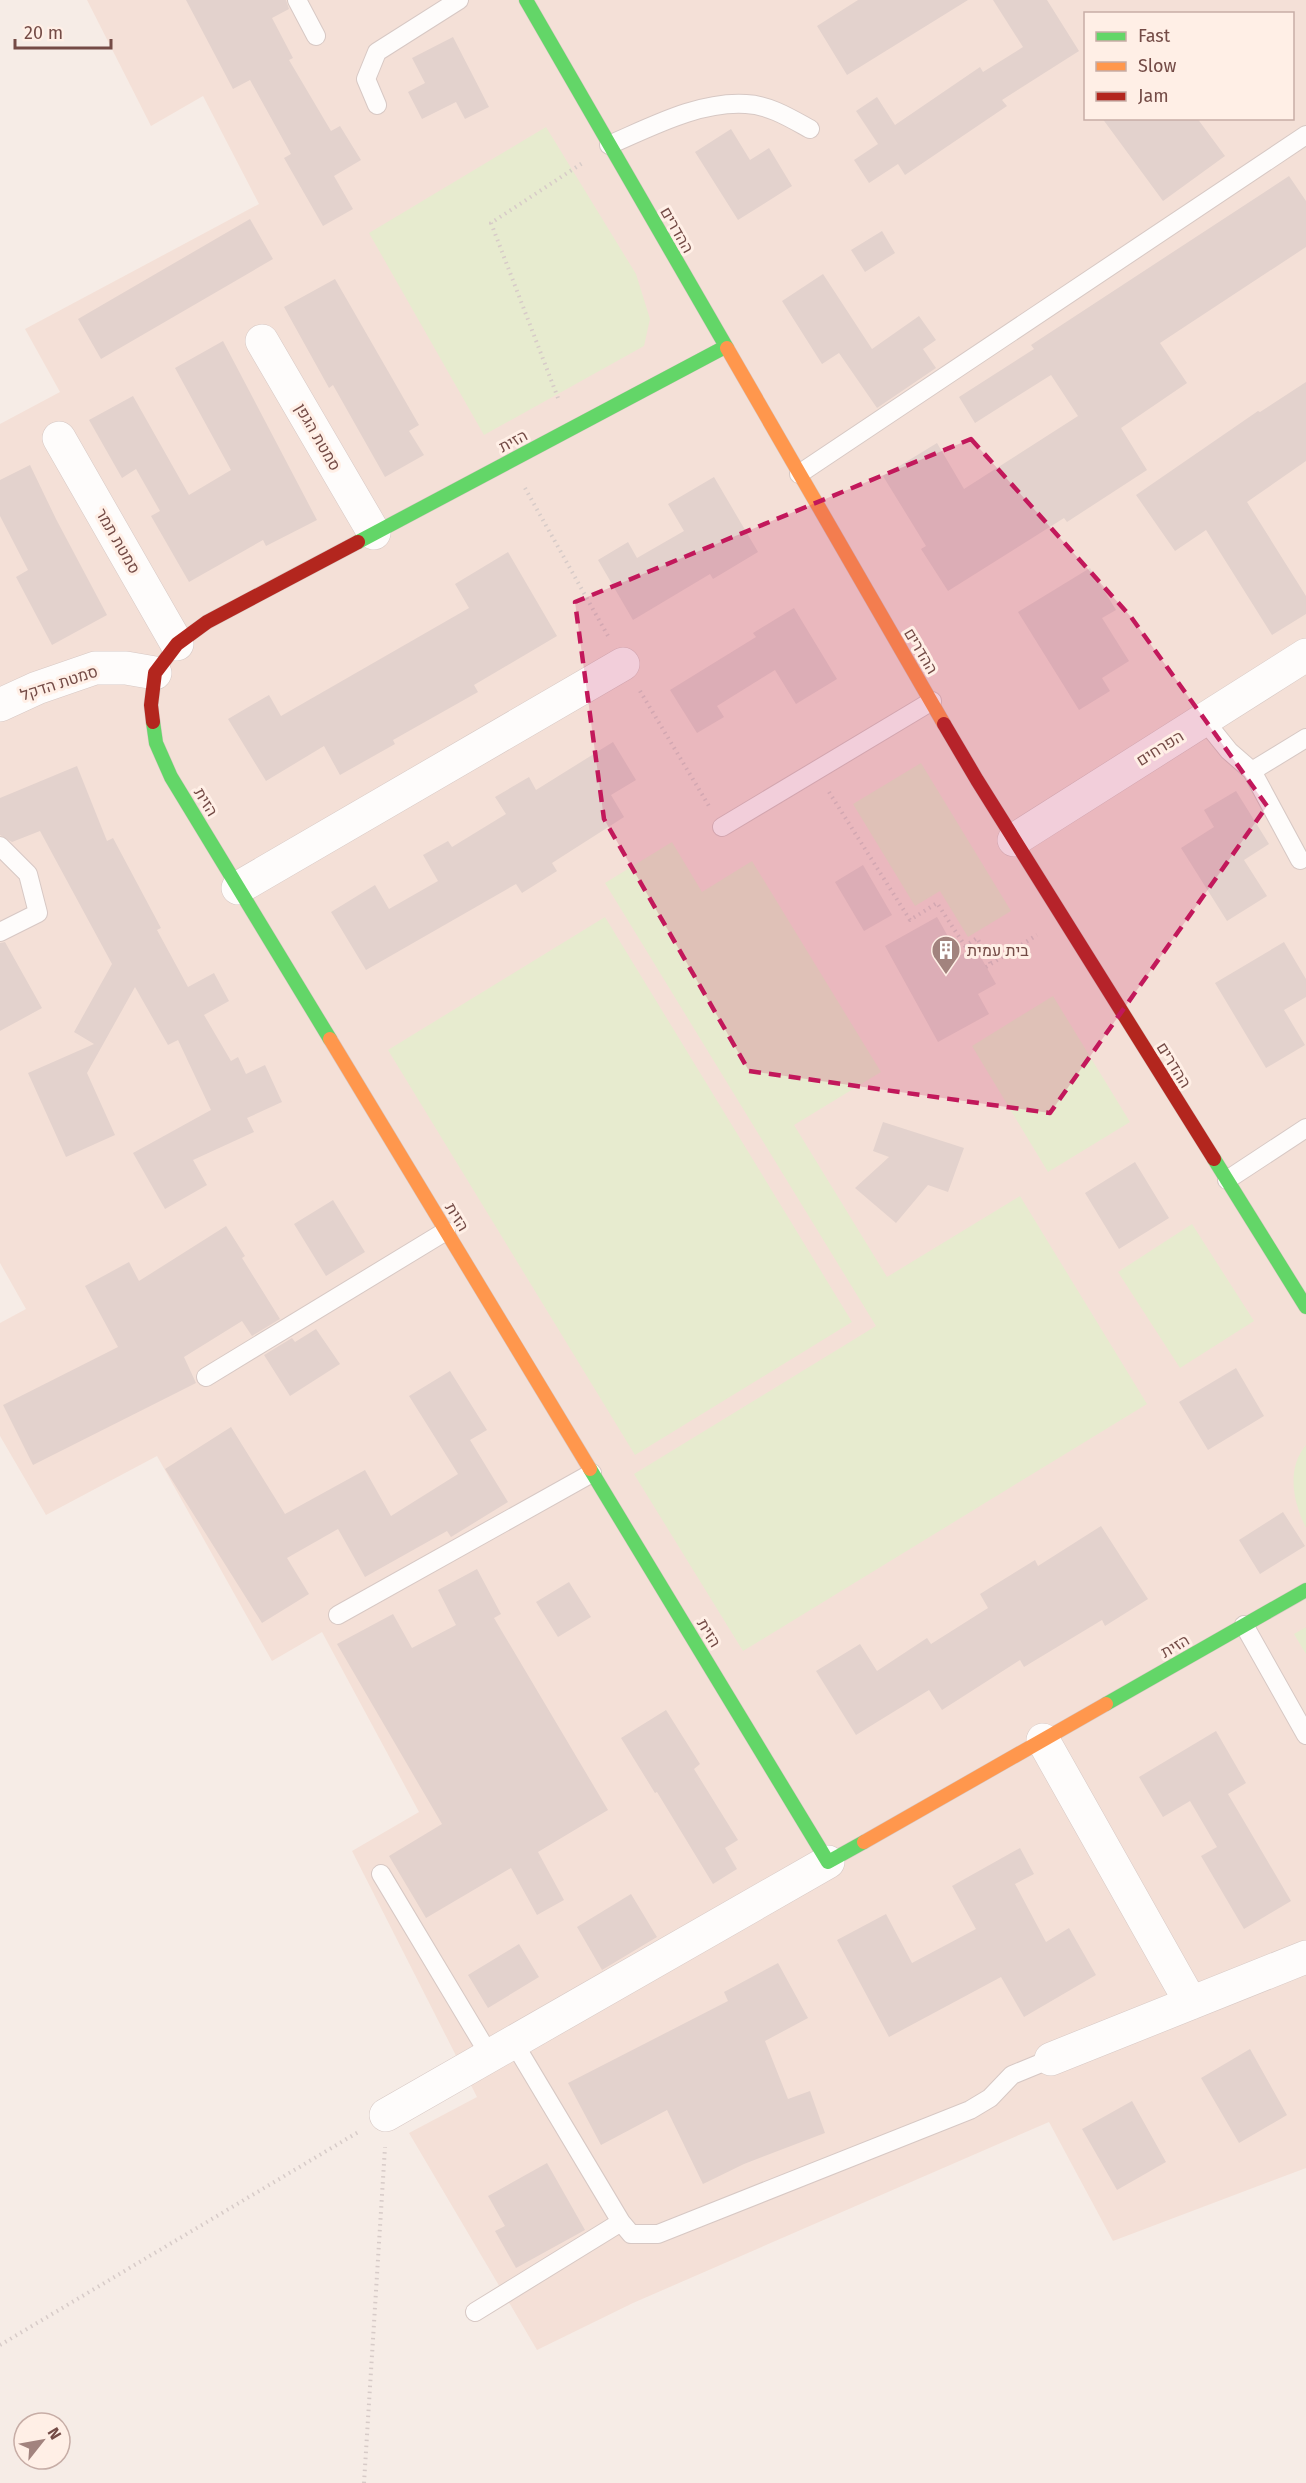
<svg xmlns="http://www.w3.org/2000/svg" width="1306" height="2483" font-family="'Fira Sans',Heebo,sans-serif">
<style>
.residential{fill:#f4e0d7;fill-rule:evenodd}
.green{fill:#e7ebcf}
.building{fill:#e3d2cd}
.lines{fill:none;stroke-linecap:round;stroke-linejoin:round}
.lane-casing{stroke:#d7c8c4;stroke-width:20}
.street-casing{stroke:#d7c8c4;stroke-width:34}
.fast-casing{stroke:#d7c7c2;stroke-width:15}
.slow-casing{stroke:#d7c7c2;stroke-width:15}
.jam-casing{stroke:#d7c7c2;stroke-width:15}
.path{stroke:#d7cbc8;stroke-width:4;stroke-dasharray:1.5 4.5;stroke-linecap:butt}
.lane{stroke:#fefcfb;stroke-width:18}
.street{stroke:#fefcfb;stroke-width:33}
.fast{stroke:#63d668;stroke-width:14}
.slow{stroke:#ff974d;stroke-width:14}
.jam{stroke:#b3261e;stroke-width:14}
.marked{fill:#c2185b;fill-opacity:0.2;stroke:#c2185b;stroke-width:4.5;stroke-dasharray:12 8;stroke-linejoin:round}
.labels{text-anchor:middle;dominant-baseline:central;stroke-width:6;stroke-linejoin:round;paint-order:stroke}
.street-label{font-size:16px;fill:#744b46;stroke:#ffefe6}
.poi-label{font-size:16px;fill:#744b46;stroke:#ffefe6;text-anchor:start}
</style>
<rect width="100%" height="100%" fill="#f6ece6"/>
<!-- residential -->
<path class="residential" d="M87,0H1306V2168L1113,2241L1049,2122L633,2303L537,2350L409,2133L477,2097L352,1851L419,1812L322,1632L272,1661L157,1456L46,1515L0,1436V1323L26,1309L0,1263V424L60,392L25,329L259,204L203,96L151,126ZM1086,14H1292V118H1086Z"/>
<!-- green -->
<path class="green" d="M546,127L636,274L650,319L644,346L484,435L369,233Z
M921,763L1011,911L968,937L940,891L915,906L853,804Z
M672,842L702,892L752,861L881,1072L794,1125L887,1277L1020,1196L1147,1404L743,1651L634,1474L876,1326L605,883Z
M605,917L852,1322L635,1455L388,1050Z
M1053,996L1130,1122L1048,1172L972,1046Z
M1192,1224L1254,1321L1180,1368L1118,1272Z
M1306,1445V1528C1293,1502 1286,1469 1306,1445Z
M1306,1627V1654L1294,1634Z"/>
<!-- building -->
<path class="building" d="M186,0H286L289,9L272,18L293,58L289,60L331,131L340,126L361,160L334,176L353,209L323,226L284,158L291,154L250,80L233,89Z
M858,0H968L847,75L817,26Z
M993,0H1047L1079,51L1002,100L1007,106L905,175L898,164L869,183L854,160L878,144L856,111L877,97L895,125L980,67L983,72L1023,47Z
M453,37L489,107L465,119L456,102L422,119L408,92L425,83L412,58Z
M1102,118H1197L1225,156L1163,201Z
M731,129L750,160L769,148L792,186L738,220L695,152Z
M1289,176L1306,201V247L1160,343L1187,383L1121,428L1147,470L1067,522L1064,518L948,591L921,549L926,546L883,476L937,443L964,489L1078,416L1051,375L975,423L959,397L1034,349L1031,345Z
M250,219L273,259L101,359L78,319Z
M882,231L895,253L865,272L851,250Z
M823,274L872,349L919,316L936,340L923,349L936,368L877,408L839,353L822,364L782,301Z
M335,279L419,425L409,431L424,455L385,477L333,385L329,388L284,307Z
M223,341L317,520L266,546L263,540L189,582L151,516L160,511L136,469L122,478L89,420L133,396L189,495L231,470L175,368Z
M1306,382V461L1247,502L1306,596V614L1272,635L1206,530L1175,551L1136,495L1258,411L1260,412Z
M30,465L56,519L107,615L52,645L16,577L28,570L0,516V480Z
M714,477L758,552L713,579L710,574L633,620L598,560L628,542L637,558L684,531L668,504Z
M508,552L557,636L474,685L478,692L393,740L395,744L340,775L324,746L266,781L228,719L269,695L281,716L469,608L455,584Z
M1090,568L1116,610L1102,618L1129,661L1102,678L1110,691L1079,710L1018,612Z
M794,608L837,679L796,704L775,670L717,706L724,717L697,733L670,690L756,637L753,633Z
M613,742L636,780L611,795L624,817L552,863L557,871L522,893L516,884L366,970L331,912L375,885L389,909L438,881L423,855L448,841L452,847L506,814L495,797L529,777L536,790Z
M77,766L107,841L113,838L161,928L157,930L188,987L214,973L229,1001L204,1015L231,1061L238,1057L246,1074L265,1065L282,1102L247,1118L254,1132L193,1160L207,1185L165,1209L133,1153L211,1110L178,1040L168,1045L135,987L87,1073L115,1135L66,1157L28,1073L94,1044L74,1032L112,964L40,831L12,842L0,835V798Z
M1236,791L1269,844L1244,860L1267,896L1227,921L1181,848L1214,827L1204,810Z
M863,865L892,915L864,931L835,882Z
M937,917L959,956L975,947L996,984L978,994L989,1014L938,1042L885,946Z
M5,942L42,1008L0,1031V943Z
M1284,942L1306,979V997L1284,1010L1305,1045L1266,1068L1215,983Z
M883,1122L964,1148L948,1192L928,1185L896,1223L855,1188L889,1157L873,1151Z
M1135,1162L1169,1218L1119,1249L1085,1193Z
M333,1200L365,1252L326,1276L294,1224Z
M226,1226L245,1256L242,1258L280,1319L252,1336L242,1321L184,1357L196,1383L33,1465L3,1405L118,1347L85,1286L129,1262L139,1281Z
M316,1329L340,1364L290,1396L264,1355L292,1338L295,1342Z
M1236,1368L1264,1416L1208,1450L1179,1402Z
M450,1371L487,1430L470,1440L508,1502L451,1537L447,1531L365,1577L338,1529L287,1558L309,1594L262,1623L165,1469L231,1427L285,1514L365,1470L391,1516L458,1474L409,1396Z
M1283,1512L1305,1546L1260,1574L1239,1540Z
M1101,1526L1148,1599L1105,1626L1102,1620L1024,1667L1020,1660L942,1710L929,1690L856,1735L816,1671L860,1644L877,1671L927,1638L931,1644L988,1608L980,1594L1035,1560L1038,1566Z
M477,1569L501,1614L494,1618L608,1810L538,1852L564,1900L537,1915L511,1868L426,1918L389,1856L442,1824L337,1644L393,1614L412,1648L456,1625L438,1590Z
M569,1582L591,1617L558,1637L536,1602Z
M666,1710L700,1764L694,1769L738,1840L725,1848L737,1869L713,1884L657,1792L655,1793L621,1738Z
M1216,1731L1246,1783L1228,1794L1291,1901L1244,1929L1201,1856L1217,1847L1190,1801L1163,1817L1139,1777Z
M1020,1848L1034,1874L1015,1884L1046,1942L1069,1928L1096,1975L1024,2017L1001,1977L889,2037L837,1940L886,1914L912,1963L976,1929L952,1886Z
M631,1894L657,1937L602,1970L577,1927Z
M519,1944L539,1977L488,2008L468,1975Z
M778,1963L808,2018L765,2041L788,2099L810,2091L825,2133L744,2164L703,2184L667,2110L601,2145L568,2083L728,2001L724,1992Z
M1250,2049L1287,2115L1239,2143L1201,2078Z
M1132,2101L1166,2162L1117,2190L1082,2129Z
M547,2163L585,2230L516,2268L495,2231L505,2226L488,2196Z"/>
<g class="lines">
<!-- lane casing -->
<g class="lane-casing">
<path id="lane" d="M297,0L316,36
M377,105L366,79L377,52L459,0
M609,145C651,127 699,101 746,104C769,105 790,118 810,129
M799,474L1306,135
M1204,720L1229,751L1252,771L1300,860
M1252,771L1306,738
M722,827L932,701
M0,846L28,874L38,913L0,932
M1227,1180L1306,1128
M206,1377L446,1231
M338,1615L592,1473
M1244,1625L1306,1735
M381,1874L490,2056
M514,2043L621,2222L631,2234H658L970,2110L990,2098L1012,2075L1051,2059
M475,2312L621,2222"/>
</g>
<!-- street casing -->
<g class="street-casing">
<path id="street" d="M262,341L374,533
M59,438L177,644
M0,705L37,688L95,668H126L155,673
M1014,840L1306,655
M238,888L623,664
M1043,1740L1191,2003
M1051,2059L1306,1957
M386,2115L828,1862"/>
</g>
<!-- fast casing -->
<g class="fast-casing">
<path id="fast" d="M526,0L727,348
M358,542L725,347
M153,722L156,743L171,777L330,1039
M1214,1159L1306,1307
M590,1469L828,1862L864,1842
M1106,1704L1306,1590"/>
</g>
<!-- slow casing -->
<g class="slow-casing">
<path id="slow" d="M727,348L944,724
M330,1039L590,1469
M864,1842L1106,1704"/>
</g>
<!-- jam casing -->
<g class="jam-casing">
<path id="jam" d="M153,722L151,705L155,673L177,644L207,622L358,542
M944,724L977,780L1214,1159"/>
</g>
<!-- path -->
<path class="path" d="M558,398L491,223L584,162
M525,488L608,636
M640,691L709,806
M829,792L910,920L937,903L965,946L977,938L991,964
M986,967L1037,935
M0,2345L360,2131
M364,2483L385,2147"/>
<!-- lane -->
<use href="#lane" class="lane"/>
<!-- street -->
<use href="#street" class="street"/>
<!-- fast -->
<use href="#fast" class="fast"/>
<!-- slow -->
<use href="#slow" class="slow"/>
<!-- jam -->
<use href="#jam" class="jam"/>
</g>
<!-- marked area -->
<path class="marked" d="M971,439L1131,617L1267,806L1050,1113L749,1071L604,819L575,602Z"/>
<!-- icons -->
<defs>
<g id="building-pin" transform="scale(1.5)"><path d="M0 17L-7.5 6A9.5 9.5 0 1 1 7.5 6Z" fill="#a2837e" stroke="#ffefe6"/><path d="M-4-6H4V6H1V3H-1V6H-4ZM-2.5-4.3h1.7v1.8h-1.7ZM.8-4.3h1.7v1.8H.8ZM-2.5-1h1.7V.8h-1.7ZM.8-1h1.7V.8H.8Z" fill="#fff"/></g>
</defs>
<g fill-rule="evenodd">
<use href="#building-pin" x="946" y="950"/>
</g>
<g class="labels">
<!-- street labels -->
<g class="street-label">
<text transform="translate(677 230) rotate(60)">ההדרים</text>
<text transform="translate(318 437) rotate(60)">סמטת הגפן</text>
<text transform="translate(513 441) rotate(-28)">הזית</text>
<text transform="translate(118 541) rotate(60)">סמטת תמר</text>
<text transform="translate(921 651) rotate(59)">ההדרים</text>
<text transform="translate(59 683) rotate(-18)">סמטת הדקל</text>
<text transform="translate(1160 748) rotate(-32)">הפרחים</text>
<text transform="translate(206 802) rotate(59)">הזית</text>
<text transform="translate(1174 1065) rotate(58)">ההדרים</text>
<text transform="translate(457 1217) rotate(59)">הזית</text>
<text transform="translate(709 1633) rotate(59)">הזית</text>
<text transform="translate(1175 1646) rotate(-30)">הזית</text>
</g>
<!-- poi labels -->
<g class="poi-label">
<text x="967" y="950">בית עמית</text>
</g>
</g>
<!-- legend -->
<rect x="1084" y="12" width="210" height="108" fill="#ffefe6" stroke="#c7ada6" stroke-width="1.5"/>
<rect x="1096" y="32" width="30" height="9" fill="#63d668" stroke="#c7ada6" stroke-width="1.5"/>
<text x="1138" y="42" font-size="18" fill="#744b46">Fast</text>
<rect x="1096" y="62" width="30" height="9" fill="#ff974d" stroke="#c7ada6" stroke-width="1.5"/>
<text x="1138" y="72" font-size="18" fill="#744b46">Slow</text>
<rect x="1096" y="92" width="30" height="9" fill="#b3261e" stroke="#c7ada6" stroke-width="1.5"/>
<text x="1138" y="102" font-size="18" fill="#744b46">Jam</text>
<!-- north arrow -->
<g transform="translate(42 2441) rotate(59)"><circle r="28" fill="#ffefe6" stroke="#c7ada6" stroke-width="1.5"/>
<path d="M0-4.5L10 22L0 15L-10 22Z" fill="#a2837e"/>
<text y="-9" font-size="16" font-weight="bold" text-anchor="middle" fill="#744b46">N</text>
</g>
<!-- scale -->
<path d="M15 39v9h96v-9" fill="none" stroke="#744b46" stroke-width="3"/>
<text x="24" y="39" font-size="18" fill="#744b46" stroke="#ffefe6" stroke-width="4.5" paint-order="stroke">20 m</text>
</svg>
